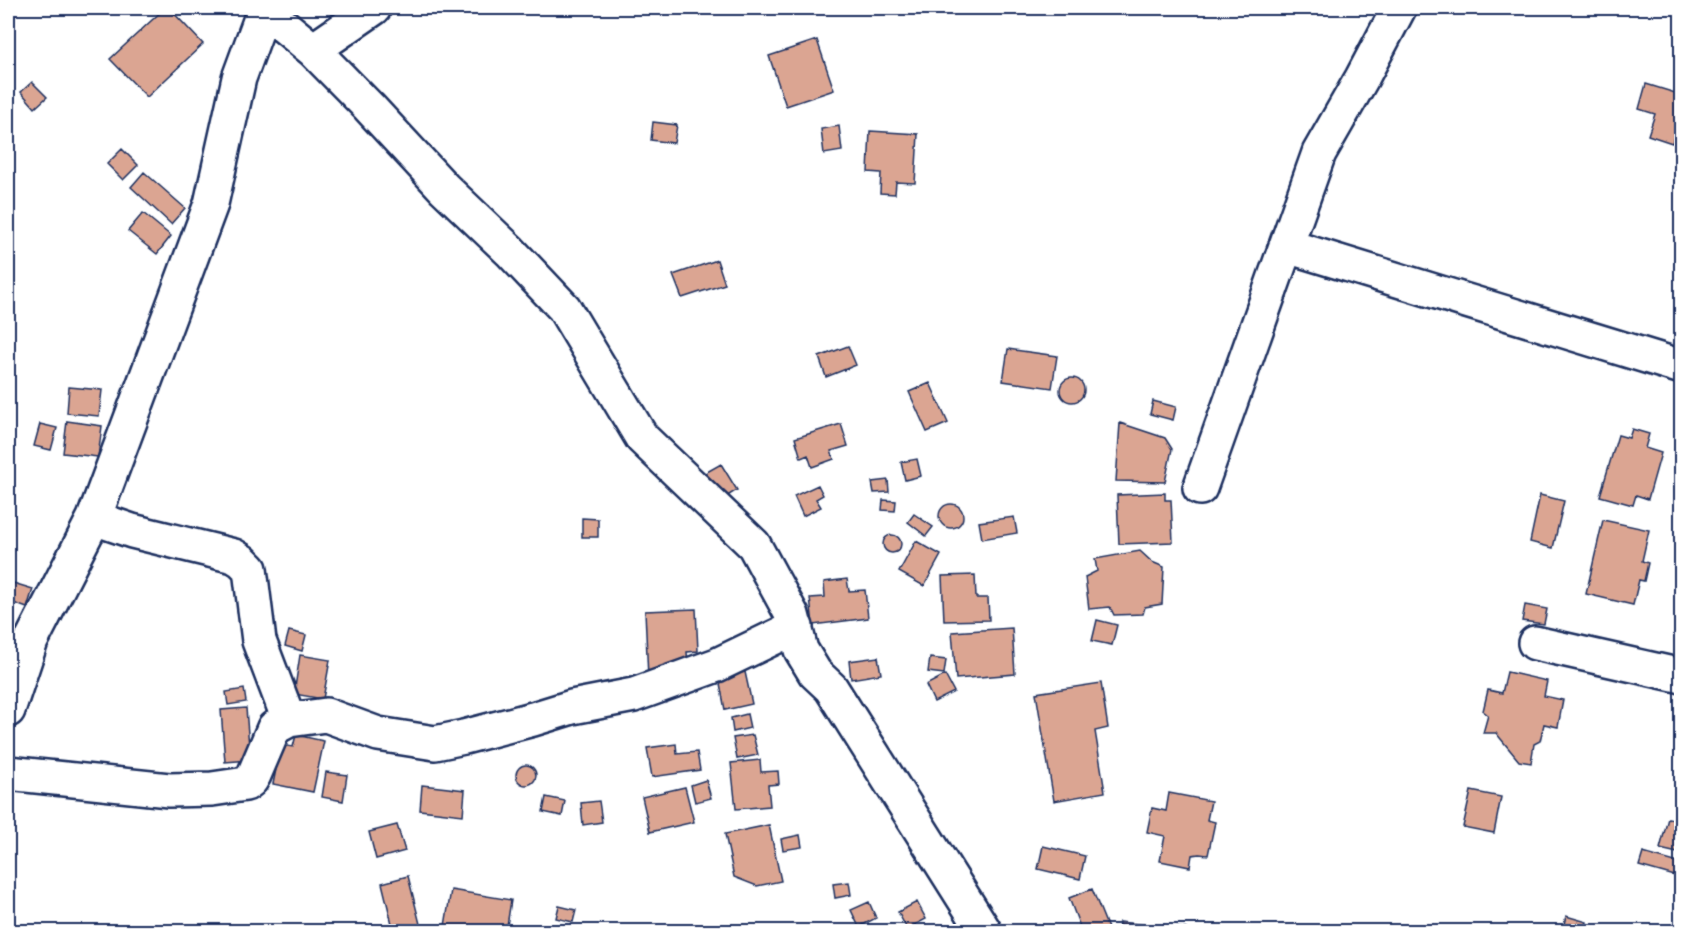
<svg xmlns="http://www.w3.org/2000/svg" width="1689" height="939" font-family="Itim,sans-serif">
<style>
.building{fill:#dba592;stroke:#1b2f5e;stroke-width:1.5}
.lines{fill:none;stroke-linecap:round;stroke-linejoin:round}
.street-casing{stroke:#1b2f5e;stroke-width:38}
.street{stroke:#fff;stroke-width:33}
</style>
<rect width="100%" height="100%" fill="#fff"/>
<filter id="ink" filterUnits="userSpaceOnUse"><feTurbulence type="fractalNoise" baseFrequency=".0167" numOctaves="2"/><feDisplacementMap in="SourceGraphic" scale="12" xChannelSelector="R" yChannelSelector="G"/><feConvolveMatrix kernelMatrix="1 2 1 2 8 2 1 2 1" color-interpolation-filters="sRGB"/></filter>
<g filter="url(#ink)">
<!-- building -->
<path class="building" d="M165,8H169L203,44L147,97L110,59Z
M817,40L834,90L786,106L769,56Z
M32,82L47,97L35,108L21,92Z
M1646,84L1682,95V113L1672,143L1648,135L1655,114L1639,109Z
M653,122L677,125L674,143L651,140Z
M839,126L842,151L824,154L821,129Z
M870,131L918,134L915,183L896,182L895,194L880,193L881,173L868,172Z
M122,149L138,165L123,180L107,164Z
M144,172L185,208L171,224L131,187Z
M143,213L171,236L157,254L128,231Z
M717,260L725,284L682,298L673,275Z
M848,346L856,365L826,377L819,357Z
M1008,349L1057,356L1052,388L1003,381Z
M1060 390a12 12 0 1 1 24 0a12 12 0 1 1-24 0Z
M930,383L948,423L927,432L909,392Z
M69,387L102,390L99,416L67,413Z
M1153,401L1176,407L1173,420L1150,414Z
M67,421L102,426L98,457L63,453Z
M1120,423L1165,438L1172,449L1165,482L1116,481Z
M40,424L57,428L51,450L34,446Z
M841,424L848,446L831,451L834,459L812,467L808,455L801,458L795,438Z
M1632,429L1649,434L1645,448L1661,453L1648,499L1636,495L1633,505L1600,496L1618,435L1629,438Z
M917,459L921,476L905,480L901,462Z
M721,464L737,490L715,504L698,477Z
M888,480L889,492L874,493L872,482Z
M818,485L823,495L816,499L821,507L803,516L794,496Z
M1165,493V500H1171L1173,542L1119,544L1117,495Z
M1540,495L1564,501L1553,548L1530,542Z
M883,500L896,501L895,511L882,510Z
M939 516a12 12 0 1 1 24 0a12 12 0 1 1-24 0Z
M914,514L933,527L926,536L908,522Z
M1014,517L1017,533L982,539L979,522Z
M582,518L598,519V537H582Z
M1603,520L1649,530L1642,561L1648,563L1644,581L1639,580L1633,605L1586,594Z
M883 544a9 9 0 1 1 18 0a9 9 0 1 1-18 0Z
M916,541L941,555L924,586L899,572Z
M1140,551L1152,562L1164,567L1162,604L1145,607L1143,614L1114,615L1110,607L1089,609L1085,577L1097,571L1095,559Z
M975,575L976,598H988L989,620L944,621L942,576Z
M847,579L849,591L865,590L868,618L813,625L810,598L825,597L824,582Z
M10,582L33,589L27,608L8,601V589Z
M1525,605L1547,609L1544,624L1522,621Z
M696,609L698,651L687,652L688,668L648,678L645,611Z
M1097,620L1117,625L1112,645L1092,641Z
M1012,628L1015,674L956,679L952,632Z
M289,631L306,635L302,651L285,646Z
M300,655L330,660L323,699L294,694Z
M878,657L881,674L851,679L849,661Z
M930,658L946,660L944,674L928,672Z
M745,672L752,704L725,710L719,678Z
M1507,672L1547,681L1544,696L1563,700L1558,727L1544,724L1540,741L1534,744L1531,763L1519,761L1496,733H1483L1488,715L1483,711L1488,690L1502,693Z
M945,675L954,692L934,702L926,685Z
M1101,683L1108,728L1095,731L1105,792L1054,801L1036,693Z
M244,689L246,702L228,705L226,692Z
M246,708L250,760L225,762L221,710Z
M747,714L750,728L733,732L731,718Z
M296,735L324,741L313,792L273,784L281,745L293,747Z
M753,735L758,755L737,759L733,738Z
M676,744L677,754L697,752L700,770L652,777L647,748Z
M760,760L761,772L778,771L779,784L768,785L770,806L736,809L731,763Z
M516 775a10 10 0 1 1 20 0a10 10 0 1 1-20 0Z
M326,772L347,775L343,801L322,797Z
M706,780L711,798L695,802L691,785Z
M422,785L465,790L463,815L420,810Z
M685,787L694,822L650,832L642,797Z
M1471,791L1501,797L1494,833L1463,827Z
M1169,793L1211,801L1207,820L1215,822L1208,855L1199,854L1192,855L1190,867L1160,861L1165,836L1147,832L1152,808L1166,811Z
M546,797L565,801L562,816L543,812Z
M599,801L602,822L583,825L581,803Z
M1668,818L1682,821V854L1660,849Z
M397,825L405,851L376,859L369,832Z
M769,825L781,881L757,886L734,877L725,834Z
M800,835L802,847L783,850L781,839Z
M1043,846L1085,856L1080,879L1038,869Z
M1643,853L1679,863L1680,867H1682V878L1639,866Z
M408,876L422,932H394L382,883Z
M849,882L851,895L835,898L833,884Z
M1092,889L1109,931L1107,932H1082L1069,898Z
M451,890L511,900L506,932H444Z
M869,902L876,918L859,927L851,910Z
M917,902L926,919L907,929L898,912Z
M559,906L576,910L573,922L556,918Z
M1566,916L1587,922L1585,932H1562Z
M1119,922L1186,929V932H1118Z"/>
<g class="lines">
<!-- street casing -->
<g class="street-casing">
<path id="street" d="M262,8L313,50L369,107L444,188L510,251L564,308L642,438L754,545L792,615L801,650L815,673L831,688L985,932
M313,50L374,8
M1287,246L1682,367
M1200,488L1319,153L1362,78L1399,8
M94,518L132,531L234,556L242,561L250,569L259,641L289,720
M1535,643L1682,676
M8,710L31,641L94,518L211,204L239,78L264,10
M8,773L169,790L212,789L246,784L251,780L254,775L274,728L289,720L326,715L378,734L435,743L464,737L533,719L572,707L634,695L717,665L796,627"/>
</g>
<!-- street -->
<use href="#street" class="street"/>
</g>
</g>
<!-- margin -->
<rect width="1689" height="939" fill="none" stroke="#fff" stroke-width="30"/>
<rect x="15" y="15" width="1659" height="909" fill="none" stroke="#1b2f5e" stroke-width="2" filter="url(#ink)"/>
</svg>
